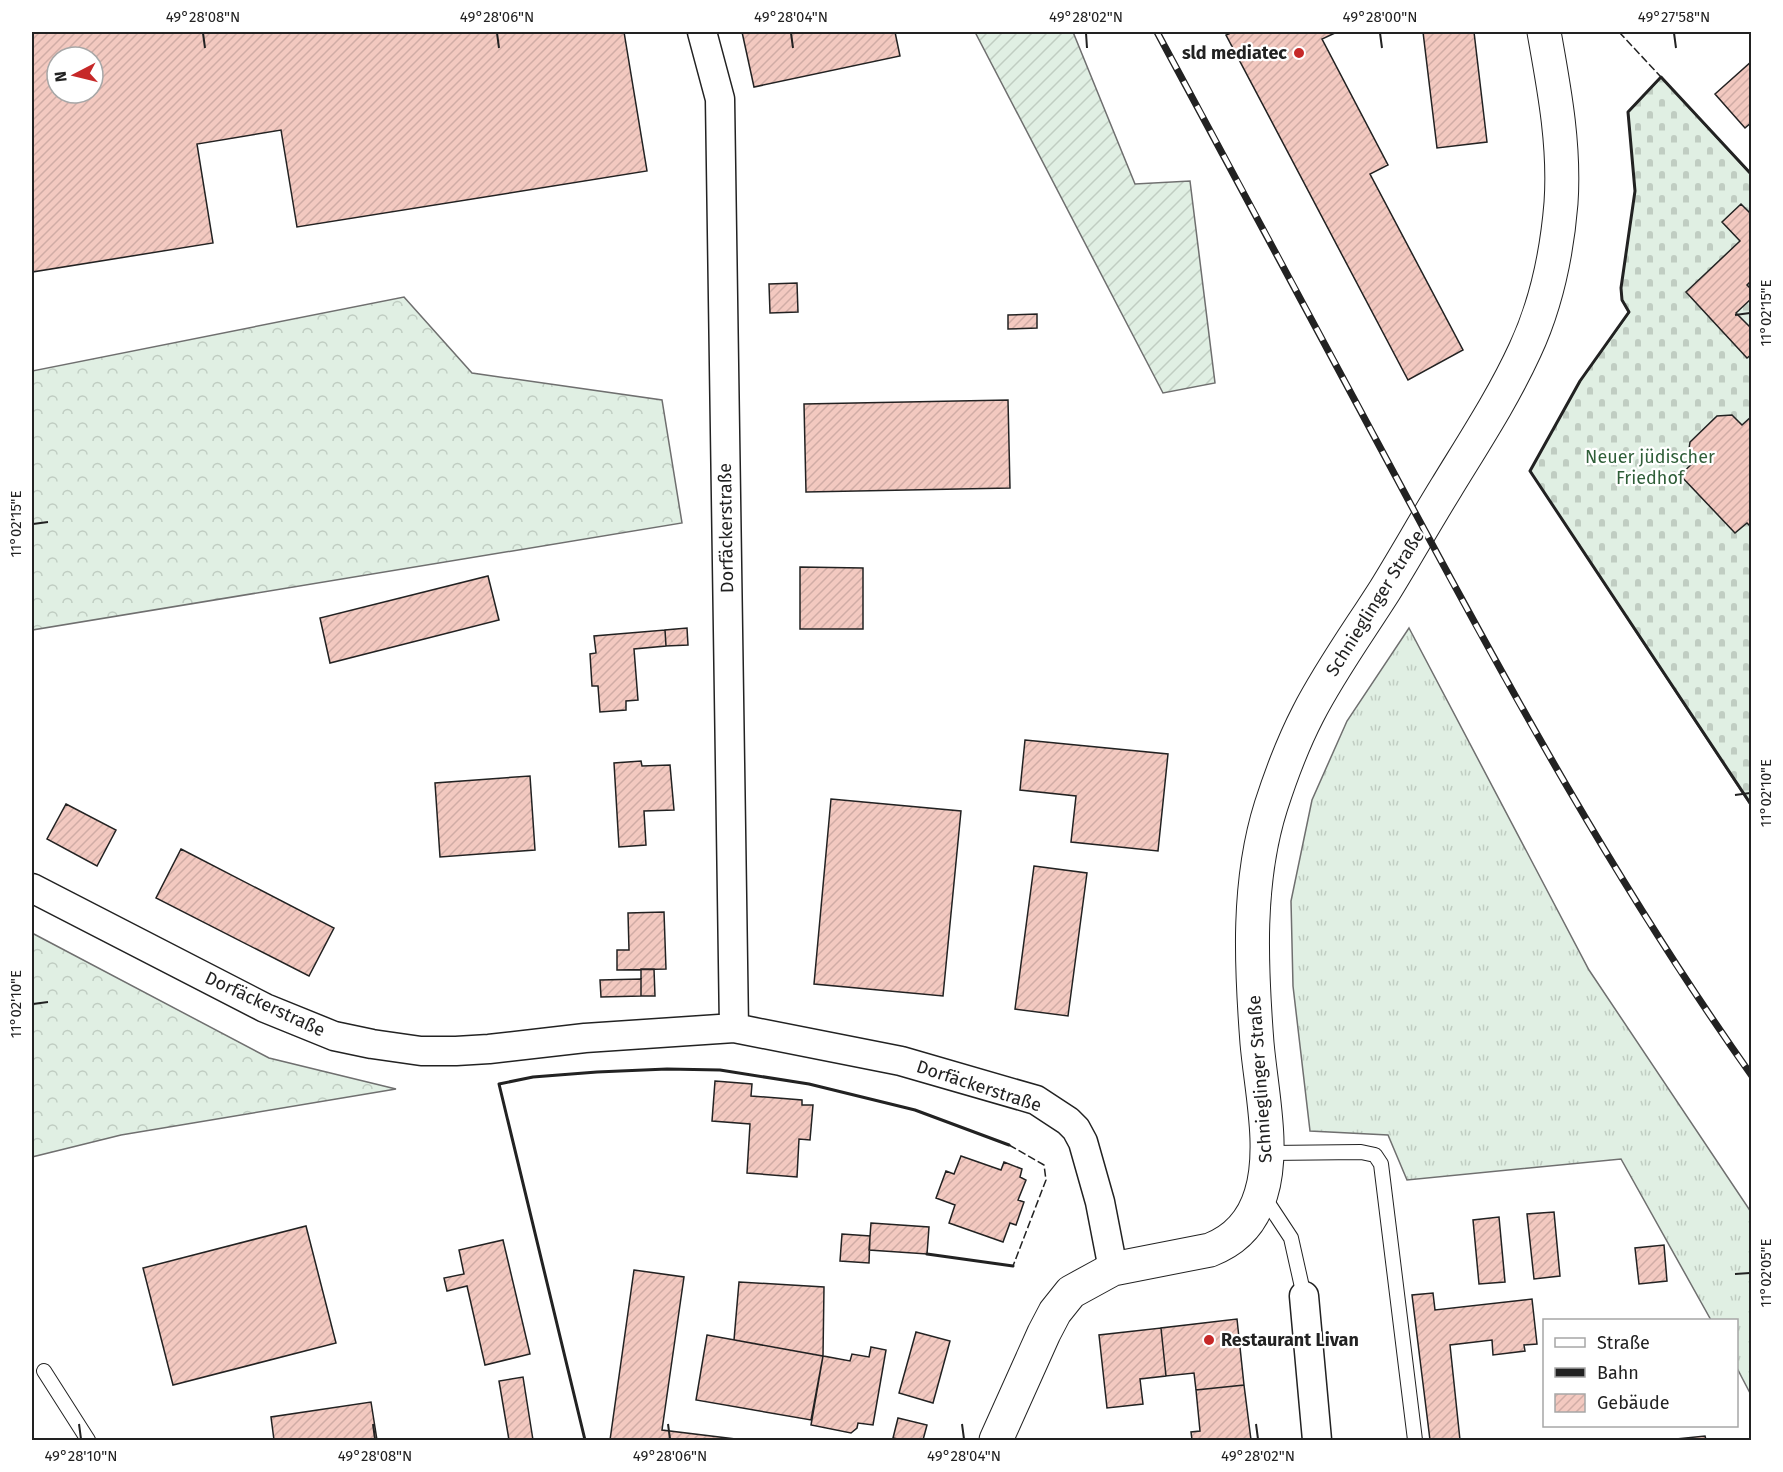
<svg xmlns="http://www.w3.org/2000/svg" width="1783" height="1472" font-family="'Fira Sans',sans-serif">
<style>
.grass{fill:url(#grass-tufts);stroke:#6f6f6f;stroke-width:1.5}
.forest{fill:url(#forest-crowns);stroke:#6f6f6f;stroke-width:1.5}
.cemetery{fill:url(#cemetery-stones);stroke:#6f6f6f;stroke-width:1.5}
.garden{fill:url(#garden-furrows);stroke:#6f6f6f;stroke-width:1.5}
.building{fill:url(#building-hatch);stroke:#222;stroke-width:1.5;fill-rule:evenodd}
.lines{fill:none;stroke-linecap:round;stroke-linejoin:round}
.lane-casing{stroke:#222;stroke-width:16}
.street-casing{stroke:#222;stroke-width:31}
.secondary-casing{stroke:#222;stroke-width:35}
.lane{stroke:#fff;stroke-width:14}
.street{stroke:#fff;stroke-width:28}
.secondary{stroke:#fff;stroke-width:33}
.rail-casing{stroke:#222;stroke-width:7}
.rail{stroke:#fff;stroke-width:4.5;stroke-dasharray:14;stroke-linecap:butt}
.fence{stroke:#222;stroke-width:1.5;stroke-dasharray:8 3;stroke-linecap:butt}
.wall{stroke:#222;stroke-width:3}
.ticks{fill:none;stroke:#222;stroke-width:2}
.poi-dot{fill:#c62828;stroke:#fff;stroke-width:2}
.labels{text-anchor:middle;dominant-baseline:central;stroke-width:4.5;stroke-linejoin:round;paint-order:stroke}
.poi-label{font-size:18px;font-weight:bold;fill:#222;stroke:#fff;text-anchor:end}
.park-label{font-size:18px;fill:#2f5e38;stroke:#fff}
.street-label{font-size:18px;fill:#222;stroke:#fff}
.neatline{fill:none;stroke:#222;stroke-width:2}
.ticks-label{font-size:15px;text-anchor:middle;fill:#222}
</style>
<defs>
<pattern id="grass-tufts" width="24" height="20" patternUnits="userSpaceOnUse" patternTransform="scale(1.5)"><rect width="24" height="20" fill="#e0efe3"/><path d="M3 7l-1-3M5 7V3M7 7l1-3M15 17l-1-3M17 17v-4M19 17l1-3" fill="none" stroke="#c0cdc2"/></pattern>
<pattern id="forest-crowns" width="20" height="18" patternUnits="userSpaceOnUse" patternTransform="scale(1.5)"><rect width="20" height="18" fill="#e0efe3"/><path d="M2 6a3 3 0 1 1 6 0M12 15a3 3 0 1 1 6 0" fill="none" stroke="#c0cdc2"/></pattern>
<pattern id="cemetery-stones" width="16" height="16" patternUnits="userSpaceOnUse" patternTransform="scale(1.5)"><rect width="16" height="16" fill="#e0efe3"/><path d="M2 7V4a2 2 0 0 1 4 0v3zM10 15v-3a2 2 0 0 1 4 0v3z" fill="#c0cdc2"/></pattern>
<pattern id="garden-furrows" width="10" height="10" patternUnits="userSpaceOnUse" patternTransform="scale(1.5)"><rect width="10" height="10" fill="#e0efe3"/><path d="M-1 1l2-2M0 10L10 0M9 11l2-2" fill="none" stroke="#c0cdc2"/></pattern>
<pattern id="building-hatch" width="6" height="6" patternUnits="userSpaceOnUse" patternTransform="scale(1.5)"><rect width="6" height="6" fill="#f3c9c0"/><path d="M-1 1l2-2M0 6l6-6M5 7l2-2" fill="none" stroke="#d0aca5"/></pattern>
</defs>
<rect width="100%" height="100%" fill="#fff"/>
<!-- grass -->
<path class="grass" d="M1409,628L1589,970L1751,1212V1395L1737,1368L1736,1320H1711L1621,1159L1407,1180L1388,1135L1310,1131L1293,986L1291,901L1312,800L1347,721Z"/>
<!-- forest -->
<path class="forest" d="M404,297L472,373L662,400L682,523L32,630V371Z
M32,933L269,1058L396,1089L121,1135L32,1157Z"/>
<!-- cemetery -->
<path class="cemetery" d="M1661,77L1751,175V806L1530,471L1580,381L1629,313L1622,300L1621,288L1635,191L1628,112Z"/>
<!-- garden -->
<path class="garden" d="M975,32H1073L1135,184L1190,181L1215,383L1163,393Z"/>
<!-- building -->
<path class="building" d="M32,32H624L647,171L297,227L281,130L197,144L213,243L32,272ZM57,57H93V93H57Z
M742,32H895L900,56L754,87Z
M1233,32H1337L1322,39L1388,165L1370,174L1463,350L1408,380L1226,35Z
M1423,32H1474L1487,142L1437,148Z
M1752,61V122L1745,128L1715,94Z
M1741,204L1752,215V280L1747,285L1752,290V298L1736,313L1752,329V354L1747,358L1686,292L1740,241L1722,222Z
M797,283L798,312L770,313L769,284Z
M1037,314V328L1008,329V315Z
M1008,400L1010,488L806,492L804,404Z
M1732,415L1742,425L1752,416V528L1747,523L1735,533L1680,475L1694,462L1688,456L1690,442L1717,416Z
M800,567L863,568V629H800Z
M488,576L499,620L330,663L320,618Z
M687,628L688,645L666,646L665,630Z
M665,630L666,646L634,649L638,700L626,701V710L600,712L598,686H592L590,654L596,653L594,636Z
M1025,740L1168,754L1158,851L1071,842L1076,796L1020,790Z
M641,761L642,766L670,765L674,810L644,811L646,845L619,847L614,763Z
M530,776L535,850L440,857L435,783Z
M831,799L961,811L943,996L814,984Z
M66,804L116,830L97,866L47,839Z
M181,849L334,928L309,976L156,898Z
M1034,866L1087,873L1068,1016L1015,1009Z
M664,912L666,969L617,970V950H629L628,913Z
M641,969H654L655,996H641Z
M641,979V996L601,997L600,980Z
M715,1081L752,1084L751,1096L802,1100V1105H813L810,1140L799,1139L797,1177L747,1173L750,1124L712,1121Z
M961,1156L1001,1170L1004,1162L1022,1169L1020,1177L1026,1180L1018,1200L1024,1202L1016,1225L1010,1223L1003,1242L949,1223L955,1205L936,1198L946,1171L954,1174Z
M1554,1212L1560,1276L1534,1279L1527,1214Z
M1499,1217L1505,1282L1479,1284L1473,1220Z
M871,1223L929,1227L927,1254L869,1250Z
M306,1226L336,1343L173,1385L143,1268Z
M842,1234L870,1236L869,1263L840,1261Z
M503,1240L530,1354L485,1365L467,1286L447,1291L444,1278L464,1274L459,1250Z
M1664,1245L1667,1281L1639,1284L1635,1248Z
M634,1270L684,1277L662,1430L744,1440H610Z
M739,1282L824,1287L823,1356L734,1340Z
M1433,1293L1435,1310L1532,1299L1537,1344L1524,1345L1525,1351L1493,1355L1492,1340L1450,1345L1460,1440H1430L1412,1295Z
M1237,1319L1244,1385L1196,1390L1194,1373L1166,1376L1161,1328Z
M1161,1328L1166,1376L1140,1379L1143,1404L1107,1408L1099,1335Z
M916,1332L950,1341L933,1403L899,1393Z
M707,1335L823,1356L811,1420L696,1400Z
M871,1347L886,1350L873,1425L858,1423L857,1428L851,1433L811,1425L823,1356L850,1361L852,1354L869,1357Z
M523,1377L533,1440H509L499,1381Z
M1244,1385L1251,1440H1192L1191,1432L1200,1431L1196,1390Z
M371,1402L377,1440H274L271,1417Z
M898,1418L927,1425L923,1440H903L893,1438Z
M1705,1436L1706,1440H1666Z"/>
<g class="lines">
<!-- lane casing -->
<g class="lane-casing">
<path id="lane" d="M1267,1153L1361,1152L1375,1155L1381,1164L1415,1440
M1264,1197L1291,1238L1304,1296
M44,1371L88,1440"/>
</g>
<!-- street casing -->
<g class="street-casing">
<path id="street" d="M702,32L720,99L734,1028
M32,888L265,1008L334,1036L372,1044L421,1051H456L489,1049L585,1038L734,1028L901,1061L1036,1100L1068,1121L1076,1129L1083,1142L1100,1202L1113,1269
M1304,1296L1317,1440"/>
</g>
<!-- secondary casing -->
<g class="secondary-casing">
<path id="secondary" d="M996,1440L1044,1333L1055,1312L1071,1292L1113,1269L1210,1250C1236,1240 1253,1221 1261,1194C1275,1149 1261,1089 1257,1043C1251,965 1247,882 1271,806C1281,775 1293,743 1308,714C1330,671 1359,631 1385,590C1406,556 1425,522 1446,488C1474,442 1503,398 1525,350C1546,305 1557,252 1561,203C1565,145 1554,88 1544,32"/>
</g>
<!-- lane -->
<use href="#lane" class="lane"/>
<!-- street -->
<use href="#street" class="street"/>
<!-- secondary -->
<use href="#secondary" class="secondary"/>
<!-- rail casing -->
<g class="rail-casing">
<path id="rail" d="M1157,32C1239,184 1321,337 1403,490C1510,690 1620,890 1752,1076"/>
</g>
<!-- rail -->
<use href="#rail" class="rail"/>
<!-- fence -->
<path class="fence" d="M1619,32L1661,77
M1009,1145L1044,1165L1046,1180L1013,1266"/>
<!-- wall -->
<path class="wall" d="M1752,175L1661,77L1628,112L1635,191L1621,288L1622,300L1629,312L1580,381L1530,471L1752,806
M927,1254L1013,1266
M585,1440L499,1084L533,1077L597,1072L667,1069L720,1070L809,1084L915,1110L1009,1145"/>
</g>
<!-- ticks -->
<path class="ticks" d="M203,33L205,48M497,33L499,48M791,33L793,48M1086,33L1087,48M1380,33L1382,48M1674,33L1676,48M1735,315L1750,313M33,524L48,522M1735,795L1750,793M33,1004L48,1002M1735,1274L1750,1273M79,1424L81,1439M373,1424L375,1439M668,1424L670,1439M962,1424L964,1439M1256,1424L1258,1439"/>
<!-- markers -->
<g class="poi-dot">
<circle cx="1299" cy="53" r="6"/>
<circle cx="1209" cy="1340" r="6"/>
</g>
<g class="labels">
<!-- poi labels -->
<g class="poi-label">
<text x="1287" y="53">sld mediatec</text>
<text x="1221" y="1340" text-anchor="start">Restaurant Livan</text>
</g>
<!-- park labels -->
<g class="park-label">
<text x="1650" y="457">Neuer jüdischer<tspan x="1650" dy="21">Friedhof</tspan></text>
</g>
<!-- street labels -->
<g class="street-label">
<text transform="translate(726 528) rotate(-91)">Dorfäckerstraße</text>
<text transform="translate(1375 603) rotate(-58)">Schnieglinger Straße</text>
<text transform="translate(265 1004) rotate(25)">Dorfäckerstraße</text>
<text transform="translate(1260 1079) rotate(-94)">Schnieglinger Straße</text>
<text transform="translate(979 1086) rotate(18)">Dorfäckerstraße</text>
</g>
</g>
<!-- border -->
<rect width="1783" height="1472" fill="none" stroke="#ffffff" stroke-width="66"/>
<!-- legend -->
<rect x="1543" y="1319" width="195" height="108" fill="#ffffff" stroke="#a7a7a7" stroke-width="1.5"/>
<rect x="1555" y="1338" width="30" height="9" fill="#ffffff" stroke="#a7a7a7" stroke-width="1.5"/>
<text x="1597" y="1349" font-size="18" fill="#222222">Straße</text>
<rect x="1555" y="1368" width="30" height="9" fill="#222222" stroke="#a7a7a7" stroke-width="1.5"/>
<text x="1597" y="1379" font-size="18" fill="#222222">Bahn</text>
<rect x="1555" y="1394" width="30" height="18" fill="url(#building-hatch)" stroke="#a7a7a7" stroke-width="1.5"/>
<text x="1597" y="1409" font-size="18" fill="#222222">Gebäude</text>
<!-- north arrow -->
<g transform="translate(75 75) rotate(263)"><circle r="28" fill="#ffffff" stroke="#a7a7a7" stroke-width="1.5"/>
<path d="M0-4.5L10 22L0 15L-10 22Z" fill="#c62828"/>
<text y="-9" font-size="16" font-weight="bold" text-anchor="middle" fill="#222222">N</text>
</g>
<rect x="33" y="33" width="1717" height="1406" class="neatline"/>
<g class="ticks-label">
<text x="203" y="22">49°28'08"N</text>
<text x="497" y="22">49°28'06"N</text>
<text x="791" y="22">49°28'04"N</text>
<text x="1086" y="22">49°28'02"N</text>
<text x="1380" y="22">49°28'00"N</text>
<text x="1674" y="22">49°27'58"N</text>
<text transform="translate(1766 313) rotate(-90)" y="5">11°02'15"E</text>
<text transform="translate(16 524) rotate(-90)" y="5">11°02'15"E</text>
<text transform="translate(1766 793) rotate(-90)" y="5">11°02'10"E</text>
<text transform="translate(16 1004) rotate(-90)" y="5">11°02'10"E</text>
<text transform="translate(1766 1273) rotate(-90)" y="5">11°02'05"E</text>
<text x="81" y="1461">49°28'10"N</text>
<text x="375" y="1461">49°28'08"N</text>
<text x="670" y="1461">49°28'06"N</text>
<text x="964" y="1461">49°28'04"N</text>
<text x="1258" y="1461">49°28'02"N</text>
</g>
</svg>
